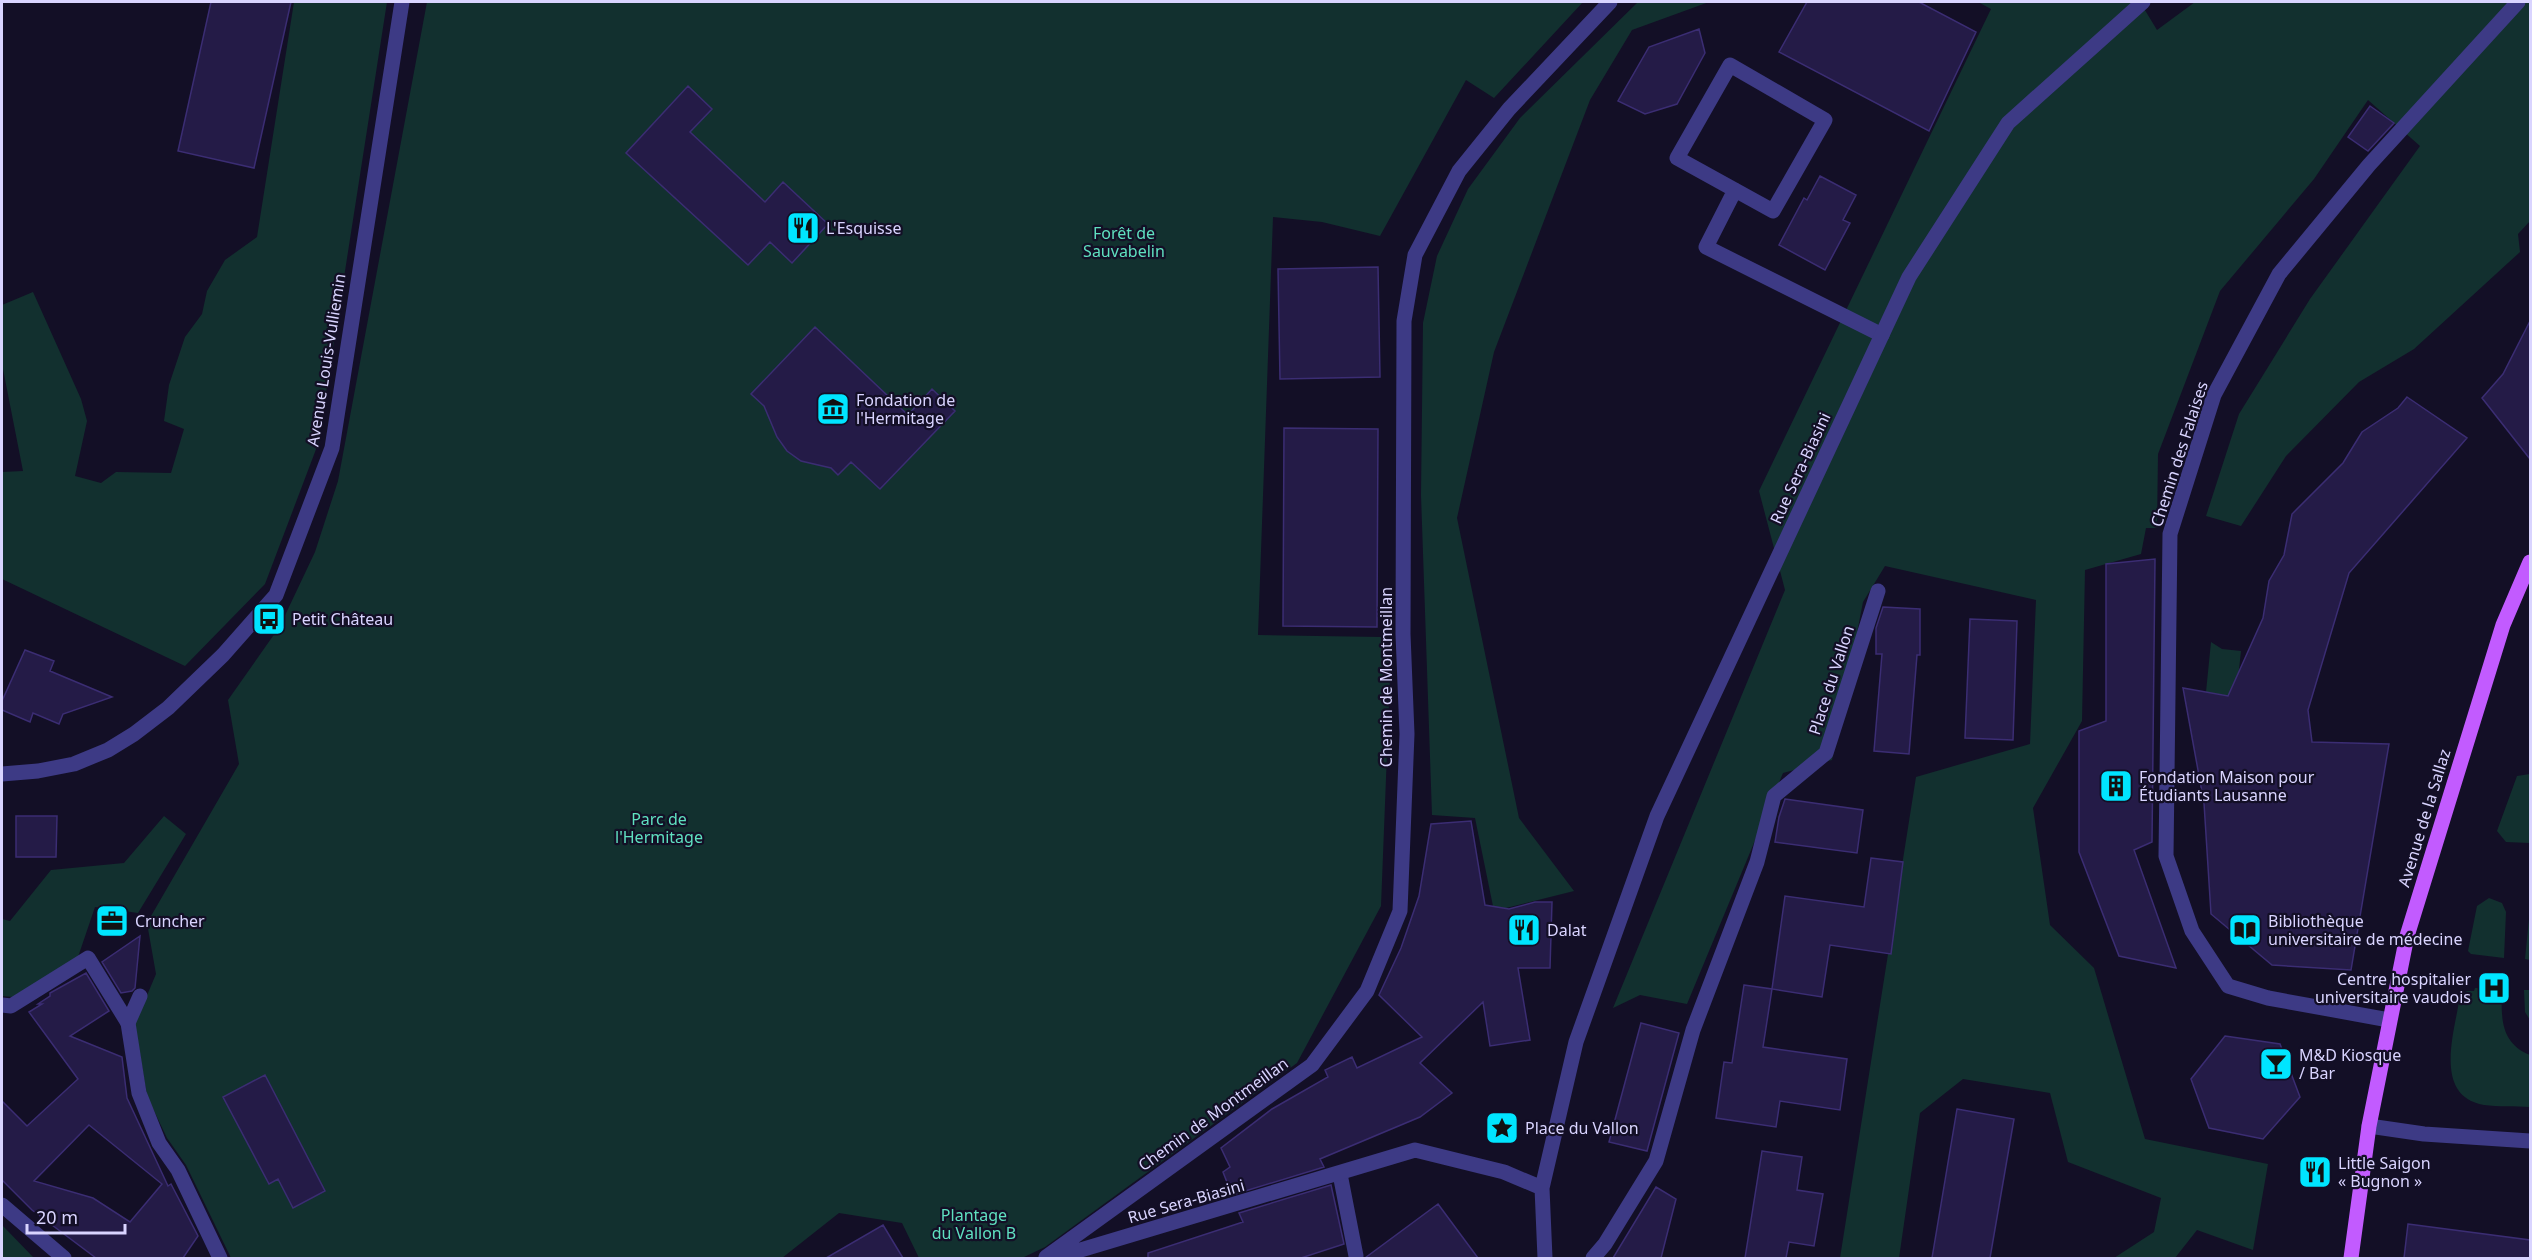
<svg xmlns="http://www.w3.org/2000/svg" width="2532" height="1260" font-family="'Noto Sans',sans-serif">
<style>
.green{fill:#12302f}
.building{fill:#241b47;stroke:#3b2d73;stroke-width:1.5;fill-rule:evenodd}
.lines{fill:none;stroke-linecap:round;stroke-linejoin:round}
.lane{stroke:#3d3a85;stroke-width:15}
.street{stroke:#3d3a85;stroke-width:15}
.primary{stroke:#c25bff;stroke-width:15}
.labels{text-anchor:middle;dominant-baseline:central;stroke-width:4.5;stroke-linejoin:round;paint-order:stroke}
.poi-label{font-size:16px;fill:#d9d4ff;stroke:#130f26;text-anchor:start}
.park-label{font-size:16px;fill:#5fe0c0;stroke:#130f26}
.street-label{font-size:16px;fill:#d9d4ff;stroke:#130f26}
</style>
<rect width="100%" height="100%" fill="#130f26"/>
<!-- green -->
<path class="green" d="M294,2H387L318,444L265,584L185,666L2,579V472L23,471L2,364V305L33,292L81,399L87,421L75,476L101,483L116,472L171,473L184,429L164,421L169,385L185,337L202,314L207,291L225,260L257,237Z
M427,2H1583L1494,98L1466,80L1380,236L1322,222L1273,217L1258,635L1381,637L1391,650L1381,906L1297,1063L1045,1247L1022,1258H919L902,1223L839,1213L782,1258H231L186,1165L167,1138L147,1096L135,1024L156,974L147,923L239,764L228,700L280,626L315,552L338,481Z
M1638,2H1709L1632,30L1590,100L1494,352L1457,518L1519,818L1574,891L1494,911L1475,818L1432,815L1421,495L1423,323L1437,256L1468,189L1520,118Z
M1978,2H2140L2157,30L2195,2H2530V221L2518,234L2520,252L2414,349L2359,382L2286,456L2241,526L2206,516L2239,414L2310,299L2420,146L2368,100L2314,179L2220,291L2158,454L2157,528H2146L2141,554L2085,570L2082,721L2033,808L2050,925L2094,968L2145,1139L2268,1164L2253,1250L2197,1230L2175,1258H2114L2154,1232L2161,1198L2068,1162L2050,1093L1963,1079L1920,1113L1899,1258H1840L1916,777L2030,744L2036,600L1885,566L1863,602L1832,760L1783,773L1687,1004L1640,995L1613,1008L1785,590L1759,491L1991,9Z
M2211,642L2222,649L2241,651L2236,697L2206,692Z
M2530,774V843L2506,842L2497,831L2517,776Z
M164,816L186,834L138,913L95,907L78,957L13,997L2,996V919L10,921L51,870L124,863Z
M2489,898L2502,903L2506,912L2504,958L2471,954L2468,951L2477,906Z
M2530,909V960L2525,959Z
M2475,988L2502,989C2501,1017 2500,1043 2530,1055V1107C2515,1106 2498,1107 2484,1105C2431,1096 2456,1028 2460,995L2467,991H2474Z
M2524,990H2530V1020L2525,1012Z
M2,1225L34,1258H2Z"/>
<!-- building -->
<path class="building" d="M211,2H291L254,168L178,151Z
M1807,2H1919L1976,32L1929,131L1779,52Z
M1699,29L1705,53L1677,104L1645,114L1618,101L1649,47Z
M688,86L712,109L690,132L765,202L783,182L828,224L792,263L770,242L748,265L626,153Z
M2370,106L2394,123L2368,151L2348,137Z
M1820,176L1856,195L1843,220L1850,223L1825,270L1779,245L1804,198L1807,200Z
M1378,267L1380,377L1280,379L1278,269Z
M2530,321V459L2482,398L2503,374Z
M815,327L908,415L932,389L955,411L880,489L851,462L838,475L831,468L801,461L787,451L777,437L764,406L751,394Z
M2407,397L2467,438L2349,573L2308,710L2312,742L2389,744L2351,970L2272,965L2211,914L2204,803L2183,688L2228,696L2263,618L2269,581L2284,555L2292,514L2343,463L2362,432L2398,408Z
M1284,428L1378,429L1377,627L1283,626Z
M2155,559L2152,842L2134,850L2176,968L2119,956L2079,852V731L2106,721V564Z
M1883,607L1920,609V655H1917L1909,754L1874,751L1882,654H1876V628Z
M1970,619L2017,621L2013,740L1965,738Z
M25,650L54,661L50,671L112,697L63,714L59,724L33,713L30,722L2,710V701Z
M1785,799L1863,810L1857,853L1775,842L1779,817Z
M16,816H57L56,857H16Z
M1471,821L1485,905L1509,909L1535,902H1552L1550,968H1518L1530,1040L1490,1046L1483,1002L1420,1063L1452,1093L1420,1117L1320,1159L1324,1167L1232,1195L1223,1172L1230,1167L1221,1148L1272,1109L1328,1077L1325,1070L1352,1057L1357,1068L1422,1037L1379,995L1401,948L1419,896L1431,824Z
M1871,858L1903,862L1891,954L1830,945L1822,997L1772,989L1785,896L1864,907Z
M140,936L135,988L132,991L121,993L102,962Z
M86,973L109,1011L70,1036L122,1057L127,1098L168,1186L171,1184L198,1236L183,1258H96L32,1210L2,1180V1101L27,1126L78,1079L29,1012L42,1004H38L50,996V993ZM89,1125L162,1184L130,1222L93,1198L34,1181Z
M1744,985L1772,989L1763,1047L1847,1059L1840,1110L1780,1101L1776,1127L1716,1118L1724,1062L1732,1063Z
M1641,1023L1679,1033L1647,1151L1609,1142Z
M2225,1036L2280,1044L2300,1097L2263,1139L2209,1128L2191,1079Z
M265,1075L325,1191L293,1208L278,1179L269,1184L223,1097Z
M1957,1109L2014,1119L1990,1258H1932Z
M1762,1151L1802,1157L1797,1190L1823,1194L1814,1246L1789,1242L1786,1258H1745Z
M1331,1185L1344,1244L1301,1258H1148V1253L1243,1222L1239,1213Z
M1656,1187L1676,1199L1661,1258H1613Z
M1438,1204L1478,1258H1365Z
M2408,1224L2530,1240V1258H2404Z
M883,1225L903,1258H826Z"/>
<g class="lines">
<!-- lane -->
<path class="lane" d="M1730,65L1825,120L1773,211L1677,158Z
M1735,190L1706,247L1882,335
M128,1023L139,1093L159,1143L178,1170L220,1258
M1340,1174L1356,1256
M1593,1258L1605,1244L1656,1161L1693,1030L1757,862L1774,796L1826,753L1878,591"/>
<!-- street -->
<path class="street" d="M2,774L38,771L74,764L108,750L134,734L168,708L223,655L276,595L332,448L402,2
M2,1005L11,1006L88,958L128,1023L140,996
M2389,1020L2268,998L2228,986L2192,931L2166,856L2170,534L2214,395L2279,274L2369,165L2518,2
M2369,1126L2424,1134L2530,1141
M1542,1188L1545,1258
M2,1205L64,1258
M1046,1257L1312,1065L1367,991L1400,911L1407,734L1403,634L1404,321L1415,255L1459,171L1509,109L1610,2
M1054,1258L1415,1150L1504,1172L1542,1188L1576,1042L1657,816L1909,277L2008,123L2143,2"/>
<!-- primary -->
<path class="primary" d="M2351,1258L2369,1126L2407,936L2503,625L2530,562"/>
</g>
<!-- icons -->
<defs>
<g id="restaurant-square" transform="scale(1.725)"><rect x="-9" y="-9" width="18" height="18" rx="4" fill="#00e5ff" stroke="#130f26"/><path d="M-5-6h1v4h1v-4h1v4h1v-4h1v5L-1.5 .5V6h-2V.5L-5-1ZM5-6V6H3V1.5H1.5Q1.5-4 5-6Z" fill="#111"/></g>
<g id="museum-square" transform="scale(1.725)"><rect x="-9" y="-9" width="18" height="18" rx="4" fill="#00e5ff" stroke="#130f26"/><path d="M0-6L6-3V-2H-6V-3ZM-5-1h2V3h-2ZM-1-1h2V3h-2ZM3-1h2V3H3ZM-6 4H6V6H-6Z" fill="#111"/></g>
<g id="bus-square" transform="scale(1.725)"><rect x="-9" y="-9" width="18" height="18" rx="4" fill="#00e5ff" stroke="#130f26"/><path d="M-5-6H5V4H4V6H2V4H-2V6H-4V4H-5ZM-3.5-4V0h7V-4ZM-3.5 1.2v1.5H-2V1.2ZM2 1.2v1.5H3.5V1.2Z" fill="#111"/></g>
<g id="building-square" transform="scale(1.725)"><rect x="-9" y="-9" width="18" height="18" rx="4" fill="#00e5ff" stroke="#130f26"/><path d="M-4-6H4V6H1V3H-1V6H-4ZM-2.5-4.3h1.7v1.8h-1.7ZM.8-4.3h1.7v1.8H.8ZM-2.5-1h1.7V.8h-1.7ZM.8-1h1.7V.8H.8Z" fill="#111"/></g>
<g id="office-square" transform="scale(1.725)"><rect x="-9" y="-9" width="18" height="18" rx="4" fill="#00e5ff" stroke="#130f26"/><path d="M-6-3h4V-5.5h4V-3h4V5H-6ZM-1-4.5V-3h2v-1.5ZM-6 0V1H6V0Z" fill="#111"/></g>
<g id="library-square" transform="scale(1.725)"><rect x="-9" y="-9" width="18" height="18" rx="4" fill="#00e5ff" stroke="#130f26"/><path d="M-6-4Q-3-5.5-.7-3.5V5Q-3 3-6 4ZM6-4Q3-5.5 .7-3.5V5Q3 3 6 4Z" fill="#111"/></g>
<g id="hospital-square" transform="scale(1.725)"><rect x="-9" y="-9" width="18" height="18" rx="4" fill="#00e5ff" stroke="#130f26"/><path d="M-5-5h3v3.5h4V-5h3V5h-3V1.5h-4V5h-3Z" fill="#111"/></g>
<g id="bar-square" transform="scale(1.725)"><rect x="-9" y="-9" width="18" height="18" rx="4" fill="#00e5ff" stroke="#130f26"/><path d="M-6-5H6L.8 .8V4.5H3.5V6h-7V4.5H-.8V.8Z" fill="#111"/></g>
<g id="sight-square" transform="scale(1.725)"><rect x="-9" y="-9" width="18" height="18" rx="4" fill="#00e5ff" stroke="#130f26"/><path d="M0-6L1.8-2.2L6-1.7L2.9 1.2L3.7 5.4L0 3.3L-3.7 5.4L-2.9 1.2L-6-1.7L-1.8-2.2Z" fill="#111"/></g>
</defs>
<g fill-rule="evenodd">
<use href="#restaurant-square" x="803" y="228"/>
<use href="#museum-square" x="833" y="409"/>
<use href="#bus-square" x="269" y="619"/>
<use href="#building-square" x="2116" y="786"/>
<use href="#office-square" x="112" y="921"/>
<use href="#restaurant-square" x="1524" y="930"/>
<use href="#library-square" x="2245" y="930"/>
<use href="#hospital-square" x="2494" y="988"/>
<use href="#bar-square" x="2276" y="1064"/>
<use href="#sight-square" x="1502" y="1128"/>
<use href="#restaurant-square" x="2315" y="1172"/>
</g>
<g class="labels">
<!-- poi labels -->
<g class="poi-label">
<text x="826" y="228">L'Esquisse</text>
<text x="856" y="400">Fondation de<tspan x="856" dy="18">l'Hermitage</tspan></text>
<text x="292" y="619">Petit Château</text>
<text x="2139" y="777">Fondation Maison pour<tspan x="2139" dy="18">Étudiants Lausanne</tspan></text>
<text x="135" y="921">Cruncher</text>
<text x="2268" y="921">Bibliothèque<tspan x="2268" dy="18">universitaire de médecine</tspan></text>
<text x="1547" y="930">Dalat</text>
<text x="2471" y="979" text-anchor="end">Centre hospitalier<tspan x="2471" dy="18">universitaire vaudois</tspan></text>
<text x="2299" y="1055">M&amp;D Kiosque<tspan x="2299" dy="18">/ Bar</tspan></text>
<text x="1525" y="1128">Place du Vallon</text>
<text x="2338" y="1163">Little Saigon<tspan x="2338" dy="18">« Bugnon »</tspan></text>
</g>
<!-- park labels -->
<g class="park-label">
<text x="1124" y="233">Forêt de<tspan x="1124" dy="18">Sauvabelin</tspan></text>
<text x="659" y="819">Parc de<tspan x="659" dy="18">l'Hermitage</tspan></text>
<text x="974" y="1215">Plantage<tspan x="974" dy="18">du Vallon B</tspan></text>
</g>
<!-- street labels -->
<g class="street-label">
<text transform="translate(326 360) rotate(-81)">Avenue Louis-Vulliemin</text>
<text transform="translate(2179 454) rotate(-72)">Chemin des Falaises</text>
<text transform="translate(1800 468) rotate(-65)">Rue Sera-Biasini</text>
<text transform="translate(1386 677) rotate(-90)">Chemin de Montmeillan</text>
<text transform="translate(1831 680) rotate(-72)">Place du Vallon</text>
<text transform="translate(2424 818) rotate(-73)">Avenue de la Sallaz</text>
<text transform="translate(1213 1114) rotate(-36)">Chemin de Montmeillan</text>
<text transform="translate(1186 1201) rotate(-16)">Rue Sera-Biasini</text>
</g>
</g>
<!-- border -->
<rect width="2532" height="1260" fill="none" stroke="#d9d4ff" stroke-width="6"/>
<!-- scale -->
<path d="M27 1224v9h98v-9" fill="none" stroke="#d9d4ff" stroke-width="3"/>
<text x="36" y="1224" font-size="18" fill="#d9d4ff" stroke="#130f26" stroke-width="4.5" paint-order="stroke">20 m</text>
</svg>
